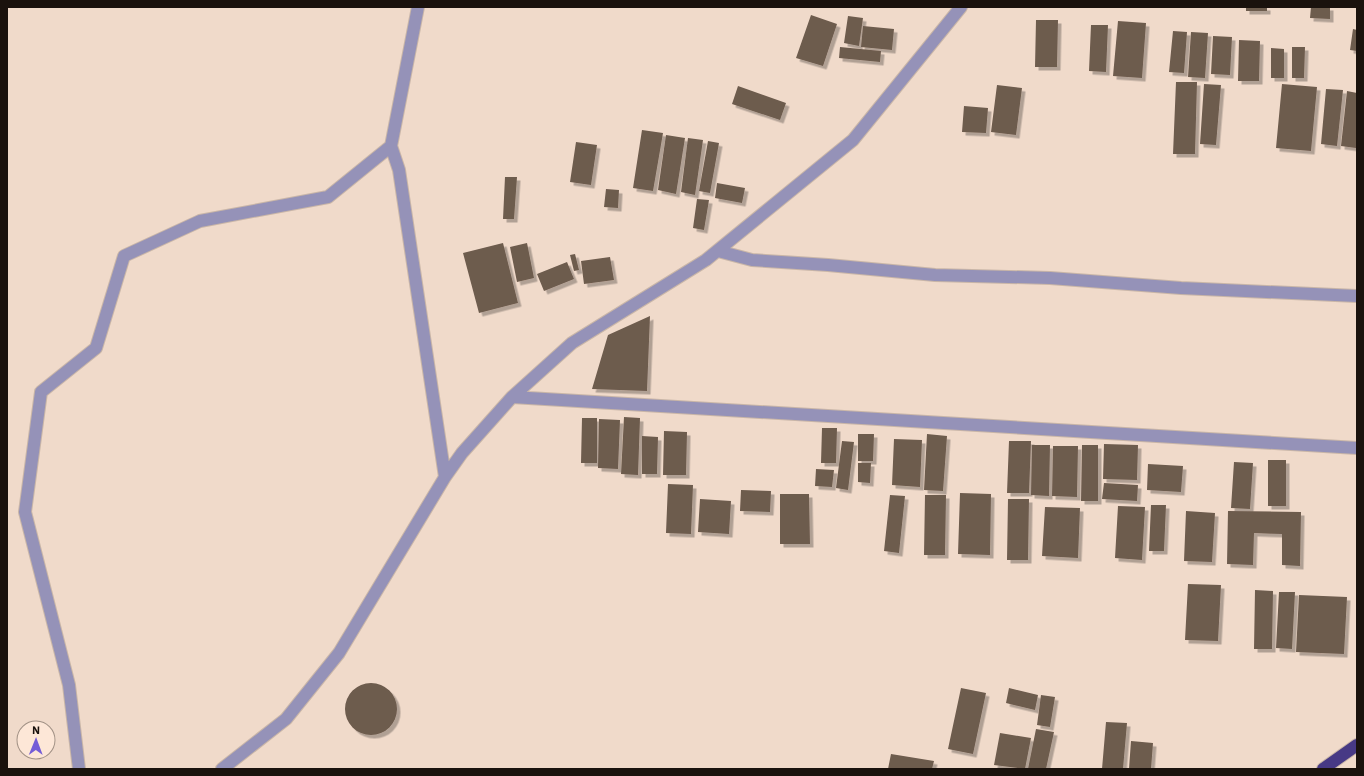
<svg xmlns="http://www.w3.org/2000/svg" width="1364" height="776" font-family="'IBM Plex Sans',sans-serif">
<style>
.building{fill:#6d5b4d;filter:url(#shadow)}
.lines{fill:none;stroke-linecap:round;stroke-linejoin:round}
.minor-casing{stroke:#c9b6a8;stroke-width:14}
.highway-casing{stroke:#c9b6a8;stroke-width:14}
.minor{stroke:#9592b8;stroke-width:12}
.highway{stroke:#473985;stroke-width:12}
</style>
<defs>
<filter id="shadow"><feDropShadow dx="3.5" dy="3.5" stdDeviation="0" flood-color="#0004"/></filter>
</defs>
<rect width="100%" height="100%" fill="#f0daca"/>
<!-- building -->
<path class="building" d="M1246,7H1267V11H1246Z
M1311,7H1330V19L1310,18Z
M811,15L837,24L823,66L796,58Z
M848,16L863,18L859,46L844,43Z
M1036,20H1058L1057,67H1035Z
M1118,21L1146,23L1142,78L1113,76Z
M1091,25H1108L1106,72L1089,71Z
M863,26L894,29L892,50L861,47Z
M1353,29L1357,30V51L1350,50Z
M1173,31L1187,32L1184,73L1169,72Z
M1191,32L1208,33L1205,78L1188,77Z
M1213,36L1232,37L1230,75L1211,74Z
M1239,40L1260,41L1259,81H1238Z
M840,47L881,51L880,62L839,58Z
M1292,47H1305L1304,78H1292Z
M1271,48L1284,49V78H1271Z
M1176,82H1197L1195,154H1173Z
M1204,84L1221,85L1216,145L1200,144Z
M1282,84L1317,87L1311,151L1276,148Z
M997,85L1022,88L1016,135L991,132Z
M738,86L786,103L780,120L732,104Z
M1326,89L1343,90L1337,146L1321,144Z
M1347,91L1357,93L1356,148L1341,146Z
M964,106L988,108L986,133L962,132Z
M642,130L663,133L653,191L633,188Z
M666,135L685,138L676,194L658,190Z
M688,138L703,140L695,195L681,192Z
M708,141L719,143L710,193L699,191Z
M576,142L597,145L591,185L570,182Z
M505,177H517L514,219H503Z
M717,183L745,188L742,203L715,198Z
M606,189L619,190L618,208L604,207Z
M697,199L709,200L704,230L693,228Z
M503,243L518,303L479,313L463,253Z
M527,243L534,278L517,282L510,247Z
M575,254L579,270L574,271L570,255Z
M610,257L614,280L584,284L581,261Z
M567,262L574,279L544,291L537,274Z
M650,316L647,391L592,389L608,335Z
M624,417L640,418L638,475L621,474Z
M582,418H597V463H581Z
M599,419L620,420L618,469L598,468Z
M822,428H837L836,463H821Z
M664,431L687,432L686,475H663Z
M858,434H874L873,461H858Z
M927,434L947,436L943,491L924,490Z
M642,436L658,437L657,474H642Z
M894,439L922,440L920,487L892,485Z
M842,441L854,442L848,490L836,488Z
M1009,441H1031L1029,493H1007Z
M1104,444L1138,445L1137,480L1103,479Z
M1032,445H1050L1049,496L1031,495Z
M1082,445H1098V501H1081Z
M1053,446H1078L1077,497L1052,496Z
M1268,460H1286V506H1268Z
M1234,462L1253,463L1250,509L1231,508Z
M858,463H871L870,483L858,482Z
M1148,464L1183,466L1181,492L1147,490Z
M816,469L834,470L832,487L815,486Z
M1104,483L1138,485L1137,501L1102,499Z
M668,484L693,485L691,534L666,533Z
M741,490L771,491L770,512L740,511Z
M960,493L991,494L990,555L958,554Z
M780,494H809L810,544H780Z
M890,495L905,496L899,553L884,551Z
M925,495H946L945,555H924Z
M700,499L731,501L729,534L698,532Z
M1008,499H1029L1028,560H1007Z
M1151,505H1166L1164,551H1149Z
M1118,506L1145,507L1142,560L1115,558Z
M1045,507L1080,508L1078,558L1042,556Z
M1186,511L1215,513L1212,562L1184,561Z
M1228,511L1301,512L1300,566L1282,565V534L1254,533L1253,565L1227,564Z
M1188,584L1221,585L1218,641L1185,640Z
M1255,590L1273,591L1272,649H1254Z
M1279,592H1295L1292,649L1276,648Z
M1299,595L1347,597L1344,654L1296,652Z
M345 709a26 26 0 1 1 52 0a26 26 0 1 1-52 0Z
M961,688L986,693L973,754L948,749Z
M1009,688L1038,695L1035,710L1006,703Z
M1041,695L1055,697L1050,727L1037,725Z
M1106,722L1127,723L1123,769H1102Z
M1036,729L1054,732L1046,769H1028Z
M1000,733L1031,738L1025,769L994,765Z
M1131,741L1153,743L1151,769H1129Z
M891,754L934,761L932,769H888Z"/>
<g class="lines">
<!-- minor casing -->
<g class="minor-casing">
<path id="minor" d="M418,7L391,146L399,170L445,477
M718,251L752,260L828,265L935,275L1050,278L1181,288L1357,296
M512,397L1357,448
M79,769L69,685L25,512L41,392L96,348L124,256L200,221L328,197L391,146
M222,769L286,719L339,653L445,477L462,453L512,397L572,343L706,260L853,140L961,7"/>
</g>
<!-- highway casing -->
<g class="highway-casing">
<path id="highway" d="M1323,769L1357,745"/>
</g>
<!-- minor -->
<use href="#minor" class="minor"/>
<!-- highway -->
<use href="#highway" class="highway"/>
</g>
<!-- border -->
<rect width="1364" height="776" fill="none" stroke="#1a120d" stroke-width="16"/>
<!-- north arrow -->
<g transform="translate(36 740) rotate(1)"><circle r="19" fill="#fde7d7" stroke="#a29286"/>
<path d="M0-3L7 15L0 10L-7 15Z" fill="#745cd7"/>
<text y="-6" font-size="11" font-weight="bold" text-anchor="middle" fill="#1a120d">N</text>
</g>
</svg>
